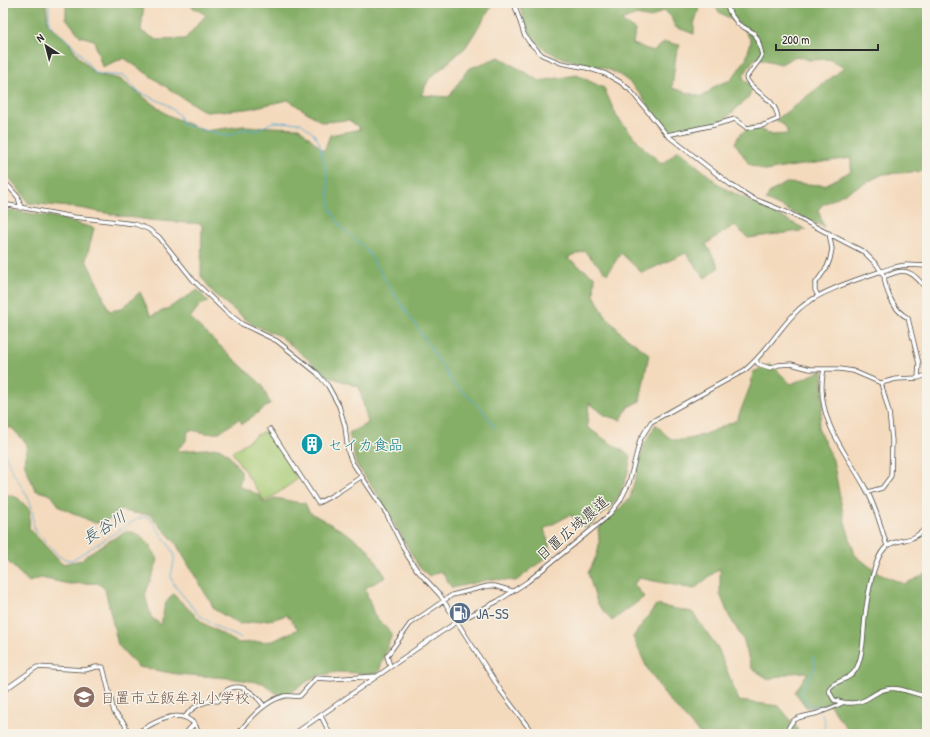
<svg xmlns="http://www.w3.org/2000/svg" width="930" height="737" font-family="'Patrick Hand','Klee One',sans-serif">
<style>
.green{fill:#a7ca74;stroke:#697a50}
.forest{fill:#85ae66;stroke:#586c48}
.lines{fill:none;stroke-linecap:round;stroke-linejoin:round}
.stream{stroke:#58acd4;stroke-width:1}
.minor-casing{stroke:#494541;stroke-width:5}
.minor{stroke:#fff;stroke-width:3.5}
.labels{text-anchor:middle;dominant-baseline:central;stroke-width:3;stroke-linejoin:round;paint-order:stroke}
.culture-label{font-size:15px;fill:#0d838f;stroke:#f7f3e8;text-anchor:start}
.street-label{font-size:15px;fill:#2b2b2b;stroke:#f7f3e8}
.service-label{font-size:15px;fill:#4e5e75;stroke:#f7f3e8;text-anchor:start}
.education-label{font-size:15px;fill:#785e54;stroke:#f7f3e8;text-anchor:start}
.water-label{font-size:16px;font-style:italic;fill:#3b5866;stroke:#f7f3e8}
</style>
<rect width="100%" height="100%" fill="#f7f3e8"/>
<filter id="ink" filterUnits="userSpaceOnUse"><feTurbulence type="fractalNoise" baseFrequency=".025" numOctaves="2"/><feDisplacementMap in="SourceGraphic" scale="8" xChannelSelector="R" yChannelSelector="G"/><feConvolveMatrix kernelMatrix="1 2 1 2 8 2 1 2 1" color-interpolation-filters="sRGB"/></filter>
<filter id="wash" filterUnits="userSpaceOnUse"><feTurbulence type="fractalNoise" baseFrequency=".012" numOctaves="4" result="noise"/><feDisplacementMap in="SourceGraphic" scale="16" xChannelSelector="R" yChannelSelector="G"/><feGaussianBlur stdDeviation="0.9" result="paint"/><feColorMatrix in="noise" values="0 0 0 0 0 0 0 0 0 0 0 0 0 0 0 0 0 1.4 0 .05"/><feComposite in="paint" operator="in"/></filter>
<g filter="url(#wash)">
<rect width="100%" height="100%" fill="#f4dabd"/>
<!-- green -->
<path class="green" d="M267,430L298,479L265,502L232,452L257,435Z"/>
<!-- forest -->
<path class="forest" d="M3,3H46L48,24L68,41L80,58L95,74L120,79L166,114L204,131L243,126L299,128L324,151L330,135L361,129L349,120L322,122L288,100L247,109L206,112L181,97L124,58L102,67L94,40L80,36L66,18V3H144L141,31L157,40L185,39L206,15L192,7V3H262L266,8L274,3H494L465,48L429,79L421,95L449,97L468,69L499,57L540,81L577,75L604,88L617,117L644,148L662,164L679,150L722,187L807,230L748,238L734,225L706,244L719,267L705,278L686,253L642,273L621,253L607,274L584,251L567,258L595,277L594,295L604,314L622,334L649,354L640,401L628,407L621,420L606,416L589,403L587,427L604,439L631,456C628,474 624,491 612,505C605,513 596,520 588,527H585L570,515L544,529L552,553L516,581L491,579L452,588L441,571L429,576L419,567L375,490L356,464L349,433L368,423L359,387L328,376L280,336L253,325L214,294L201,276L202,224L149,220L122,216L78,208L28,203L25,197L3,170Z
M518,3H695L699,9L694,24V34L675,27L671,17L664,10L651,18L636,15L621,21L635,30L633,44L653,51L665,42L680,45L676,55L672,88L702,97L717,85L731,80L746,59L751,41L742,26L719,12L713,3H927V171L883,174L822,205L818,210L824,227L766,200L769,193L786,183L825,185L851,171V158L788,167L766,171L749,164L735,143L740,134L753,126L772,135L788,134L785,126L776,120L844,68L829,59L809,60L796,56L781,64L761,59H754L743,76L745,81L753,86L749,97L723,121L693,129L669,131C660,123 655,114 648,105C641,94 632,83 621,76C611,69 597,66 586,64C566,60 538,52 529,32C525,23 522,12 518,3Z
M3,209L54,217L94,228L86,260L100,289L109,311L121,309L140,292L151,316L167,309L198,290L208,302L200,305L190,318L262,385L270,404L242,424L239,419C216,435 219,436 191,430L188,431C187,440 186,443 178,448L179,451L219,448L227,453L241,471V477L239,486L259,495L265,504L274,498C285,499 294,503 305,503L309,512L348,534L368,549L386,577L365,588L374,615L392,634L378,674L337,672L314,677L282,698L263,683L228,678L177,674L138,667L118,645L105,589L98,583L69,584L41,578L29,582L8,562L3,545V493L18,498L30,510L29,528L62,564L82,560L86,555L126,531C143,533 151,545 158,560L145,595L151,617L161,625L165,604L173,594L203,623L238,643L273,641L298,629L287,615L274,619L239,624L215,610L175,542L149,514H139L119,510L106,522L95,523L60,507L51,495L35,490L24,463L27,444L12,428L3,427Z
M771,364L791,384L823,370V405L818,428L833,460L844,519L855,555L879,574L905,584L927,573V734H851L829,704L807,708L795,692L808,672L790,673L770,680L751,668L744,641L729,616L720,594V568L694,589L639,578L634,584L644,597L612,621L597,603L588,573C597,555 601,549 598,529L630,498L644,445L656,424C659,428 667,437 672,439C686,445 724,426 737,420L751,384L753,372Z
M656,605L692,612L718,648L739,701L779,706L798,729L795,734H700L668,699L647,668L633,637Z"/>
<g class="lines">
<!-- stream -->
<path class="stream" d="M49,3V24L78,50L94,72L100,74L125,76L137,91L166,104L179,115L182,124L228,136L244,129L255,131L273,122L301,123L314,134L319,142L327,174L330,208L341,227L365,248L397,298L418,328L452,382L481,408L495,428
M3,448C7,458 10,469 16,477C22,487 29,497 32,508C34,515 32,523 35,530L59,556L64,559L72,560L139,518L145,517H149L168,544L174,555V562L171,576L172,580L175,586L199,615L222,630L241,638
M813,656L815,668L800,692L809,705L820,707L821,710
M822,713L825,722L823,734"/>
</g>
</g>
<g filter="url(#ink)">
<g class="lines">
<!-- minor casing -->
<g class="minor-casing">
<path id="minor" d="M514,3L524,34L529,42L542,55L561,63L587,68L606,74L620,82L630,90L667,135L731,185L752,198L789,213L864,252L877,265L884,276C889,276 892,273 897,272C911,268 918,280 927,289
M667,135L714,125L735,119L747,128L764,125L778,119C776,96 753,94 746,78L760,59L762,55L758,40L754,33L738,24L730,13L725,3
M3,180L18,197L21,208
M3,204L74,217L135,224L148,229L159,237L194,281L225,311L242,324L277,341L317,373L328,386L339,406L345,426L348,452L352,462L386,513L407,555L417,570L440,595L501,691L531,731L535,734
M884,276C886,292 893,310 908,318L919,364L918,378
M818,296L815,290V284L827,267L830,259L832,249L829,233
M756,360L758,364L770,368L778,365L791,364L810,369H840L853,371L881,383L896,379L918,378L927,375
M824,369C823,374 822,379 822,384C820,425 848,455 866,489C876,507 881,527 887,546
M270,429L318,503L335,494L361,477
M868,492L882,488L891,476L892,441L889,412L881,383
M927,528C923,531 917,536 912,538C903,541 893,541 886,547C872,559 865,610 864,629C863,641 863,653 858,665C851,683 834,679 829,689L830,693L834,700C847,704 858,705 870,697C875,694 880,690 887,689C900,686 914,695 927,696
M390,666L387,656L410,624L452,595L488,586H495L512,591
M3,691L37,667L85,670L96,667H103L114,712L124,723L129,734
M321,716L330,734
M185,717C192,707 205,699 218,701C221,697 225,690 229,689C243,682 257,696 264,706
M64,734H71
M135,734C150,725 174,708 191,721C196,724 197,728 198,734
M185,734L194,724
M238,734C249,719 265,701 284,696C289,695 295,697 300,696L316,678L331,679L377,676
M294,734L432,638L457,622L498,601L527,582L573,545L608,516L620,501L629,483L640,440L651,422L745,370C767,352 779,328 799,309C819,290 868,276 894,267L906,265L927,266
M786,734C792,714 802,718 818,713C826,710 835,707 842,703"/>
</g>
<!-- minor -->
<use href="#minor" class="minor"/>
</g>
</g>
<!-- icons -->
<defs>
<g id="building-disc" transform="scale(1.15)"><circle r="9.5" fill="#0f9aa8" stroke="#f7f3e8"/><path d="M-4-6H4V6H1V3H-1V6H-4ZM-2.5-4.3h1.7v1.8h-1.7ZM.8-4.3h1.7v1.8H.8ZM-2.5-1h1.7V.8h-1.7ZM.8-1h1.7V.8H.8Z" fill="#fff"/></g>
<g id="fuel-disc" transform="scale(1.15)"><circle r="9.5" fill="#5c6f8a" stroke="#f7f3e8"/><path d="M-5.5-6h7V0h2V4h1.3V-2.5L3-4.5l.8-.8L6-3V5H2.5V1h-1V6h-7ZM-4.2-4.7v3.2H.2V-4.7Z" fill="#fff"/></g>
<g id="school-disc" transform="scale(1.15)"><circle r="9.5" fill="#8d6e63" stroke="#f7f3e8"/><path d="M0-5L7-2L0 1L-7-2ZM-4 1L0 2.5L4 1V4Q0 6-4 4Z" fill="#fff"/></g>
</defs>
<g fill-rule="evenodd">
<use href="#building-disc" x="312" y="444"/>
<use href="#fuel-disc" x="460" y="613"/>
<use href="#school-disc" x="84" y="697"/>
</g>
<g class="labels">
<!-- culture labels -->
<g class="culture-label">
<text x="328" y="444">セイカ食品</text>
</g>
<!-- street labels -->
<g class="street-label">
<text transform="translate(572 528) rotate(-41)">日置広域農道</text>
</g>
<!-- service labels -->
<g class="service-label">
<text x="476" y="613">JA-SS</text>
</g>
<!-- education labels -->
<g class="education-label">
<text x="100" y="697">日置市立飯牟礼小学校</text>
</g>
<!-- water labels -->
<g class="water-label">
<text transform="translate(104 527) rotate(-32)">長谷川</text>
</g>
</g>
<!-- margin -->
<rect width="930" height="737" fill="none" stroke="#f7f3e8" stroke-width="16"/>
<!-- north arrow -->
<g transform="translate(46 46) rotate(324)" stroke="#f7f3e8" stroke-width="3" paint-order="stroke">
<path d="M0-3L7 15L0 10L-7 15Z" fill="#2b2b2b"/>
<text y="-6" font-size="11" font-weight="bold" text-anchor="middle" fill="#2b2b2b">N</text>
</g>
<!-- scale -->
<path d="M776 44v6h102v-6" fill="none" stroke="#2b2b2b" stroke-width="2"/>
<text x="782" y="44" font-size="12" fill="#2b2b2b" stroke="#f7f3e8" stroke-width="3" paint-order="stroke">200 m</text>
</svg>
